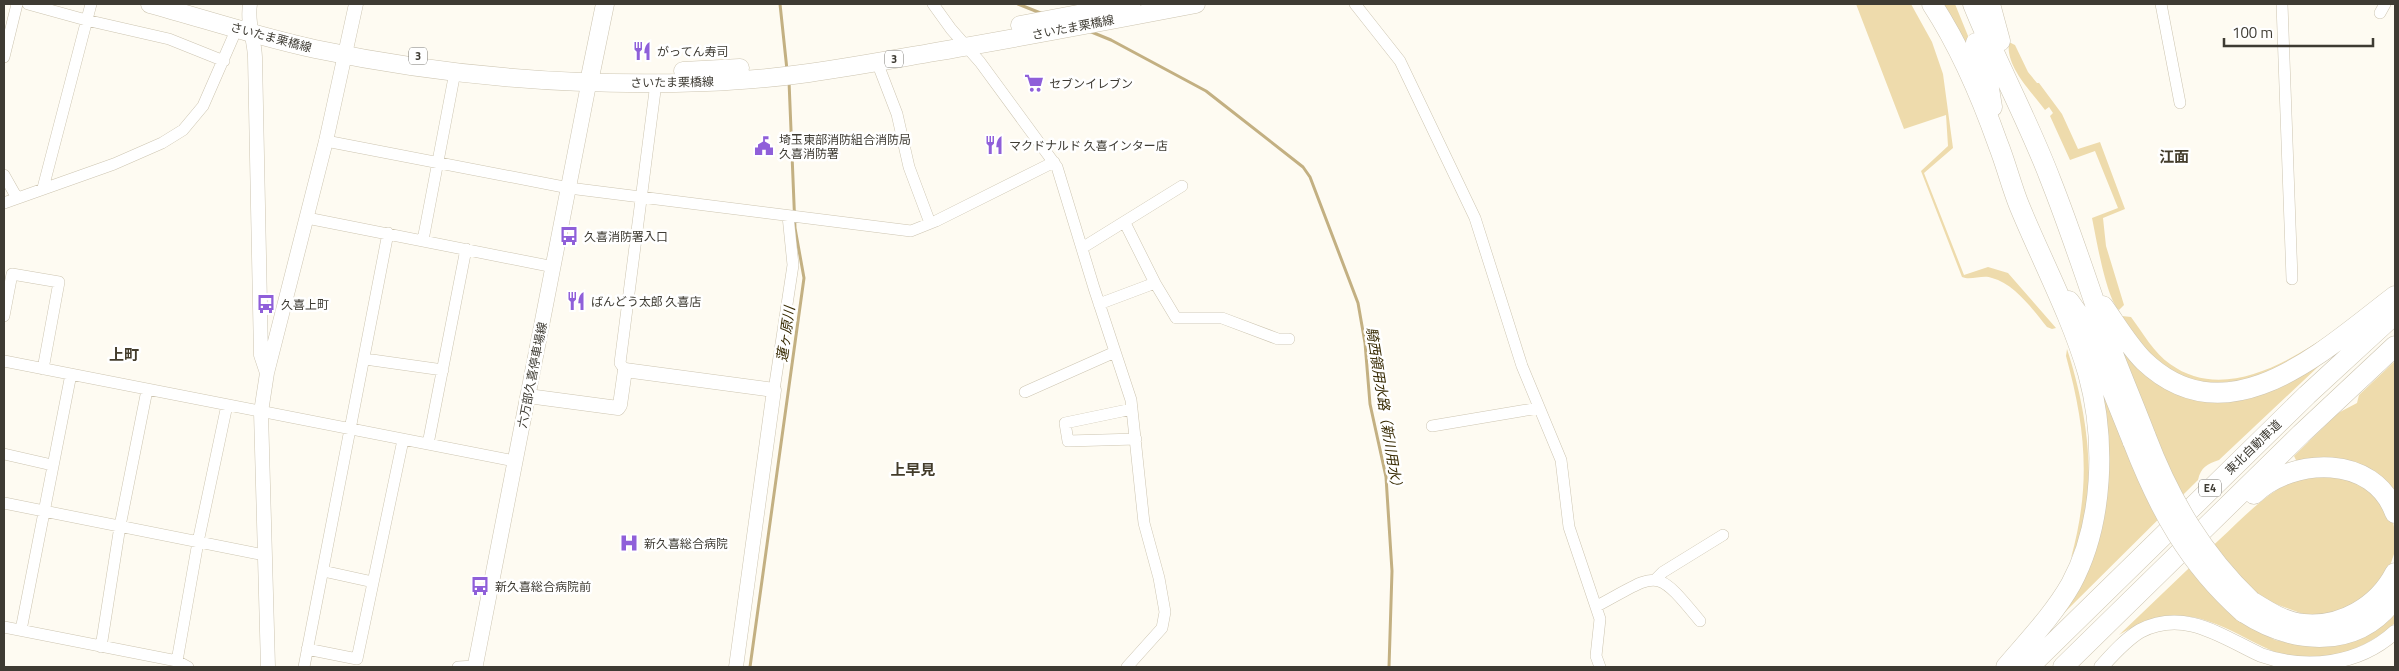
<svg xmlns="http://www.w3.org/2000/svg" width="2399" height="671" font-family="'Titillium Web','Noto Sans JP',sans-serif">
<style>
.green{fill:#eedbac}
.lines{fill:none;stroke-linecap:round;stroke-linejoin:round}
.stream{stroke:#c3b082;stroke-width:3}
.minor-casing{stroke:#cdc5b1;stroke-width:12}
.tertiary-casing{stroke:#cdc5b1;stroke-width:15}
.secondary-casing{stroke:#cdc5b1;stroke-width:16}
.primary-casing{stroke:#cdc5b1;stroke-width:19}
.motorway-casing{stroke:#cdc5b1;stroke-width:21}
.minor{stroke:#fff;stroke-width:11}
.tertiary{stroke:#fff;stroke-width:14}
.secondary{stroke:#fff;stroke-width:15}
.primary{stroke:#fff;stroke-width:18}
.motorway{stroke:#fff;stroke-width:20}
.motorway-bridge-casing{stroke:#cdc5b1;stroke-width:21;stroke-linecap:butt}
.motorway-bridge{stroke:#fff;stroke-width:20}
.labels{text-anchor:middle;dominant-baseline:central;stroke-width:5;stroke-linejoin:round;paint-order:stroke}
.shield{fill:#fff;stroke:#787670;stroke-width:1}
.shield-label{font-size:11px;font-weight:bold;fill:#3e3b33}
.street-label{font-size:12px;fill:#3e3b33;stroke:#fff}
.poi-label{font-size:12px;fill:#3e3b33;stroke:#fff;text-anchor:start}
.water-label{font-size:14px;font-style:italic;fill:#382b03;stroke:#fff}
.quarter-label{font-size:15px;font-weight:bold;fill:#433c2b;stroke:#fff}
</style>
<rect width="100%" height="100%" fill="#fefbf2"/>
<!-- green -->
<path class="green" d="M1856,4H1911L1932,42L1943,74L1953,148L1924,173L1964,275L1988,267L2008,273L2056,328L2052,329L2047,327C2033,310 2015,284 1992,278C1983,274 1971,281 1962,277L1921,171L1948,146L1946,115L1904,129Z
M1940,4H1955L1977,58L1979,69Z
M2009,42L2015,45L2028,72L2037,83H2039L2062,114L2078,149L2100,142L2125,209L2103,218L2106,246L2124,305L2119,310C2106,298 2096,237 2092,218L2118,208L2095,151L2070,160L2050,116L2053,113L2049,107L2045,110C2032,92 2005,67 2009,42Z
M2371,305L2336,333L2255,381L2191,383L2147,354L2122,316L2131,317C2143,333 2154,353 2170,364C2235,411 2319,341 2371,305Z
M2107,322L2184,393L2320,365L2219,460C2207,464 2201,467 2198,480L2059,618L2078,582Z
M2067,349C2087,410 2102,498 2071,558C2091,485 2086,429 2066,356Z
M2395,361V491C2369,459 2336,456 2297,462L2294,456L2338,413L2357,403L2359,395Z
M2305,476H2343L2374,491L2393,522L2395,532V551L2387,575L2355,607L2318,617L2317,614L2306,615L2273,603L2251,627L2275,640L2299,645L2395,609V623C2364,651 2317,668 2275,652C2263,647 2250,640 2238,634C2218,624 2195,614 2172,616C2152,617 2136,625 2119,635C2153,603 2185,571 2219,540C2246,515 2270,488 2305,476Z"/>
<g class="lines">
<!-- stream -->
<path class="stream" d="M780,4L787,70
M1018,4L1043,14
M1089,31L1111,40L1206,91L1303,167L1310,177L1358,303L1365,343L1370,404L1386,477L1392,571L1389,667
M750,667L804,278L795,228L789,81"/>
<!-- minor casing -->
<g class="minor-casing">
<path id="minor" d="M28,4L86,20L169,39L224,61
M933,4L951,29L980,62L1057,167L1094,288L1131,400L1144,523L1159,578L1165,612L1162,628L1127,667
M1355,4L1400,61L1475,218L1522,366L1561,460L1569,527L1600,619L1596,656L1600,667
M2161,4L2180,103
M2282,4L2292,279
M2380,13L2385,4
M4,57L17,4
M877,62L897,114L909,167L930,223
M326,141L569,188L911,231L936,221L1054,162
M4,175L17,198
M43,188L91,4
M4,203L114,164L162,143L183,130L203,106L234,35L243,26
M307,218L554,267
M423,240L455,72
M1082,248L1182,186
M1155,283L1176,318H1222L1278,339H1289
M1099,304L1155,283L1125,223
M4,316L12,274L59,282L43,369
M365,359L443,370
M4,361L515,461
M625,370L620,363L656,83
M774,390L793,265L788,216
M1025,392L1115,352
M1132,409L1065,423L1068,441L1136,439
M1432,426L1539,408
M428,444L466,249
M4,454L52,465
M4,503L264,555
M323,571L373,582
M1656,579L1663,572L1723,535
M1597,606C1659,573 1654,565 1700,621
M4,627L177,661L188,667
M21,630L71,374
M101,647L120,526L147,390
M307,649L357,659L403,440
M177,661L198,542L227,405
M304,667L388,233
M458,667L475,666"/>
</g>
<!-- tertiary casing -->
<g class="tertiary-casing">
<path id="tertiary" d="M250,4C247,24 254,37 255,57L261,355L267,373
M528,396L618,408L620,405L625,370L774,390L736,667
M268,667L261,412L267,373L326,141L356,4
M2101,667C2112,655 2125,640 2140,631C2185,608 2222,637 2261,655C2306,671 2359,665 2395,632"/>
</g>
<!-- secondary casing -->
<g class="secondary-casing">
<path id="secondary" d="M475,667L589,82"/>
</g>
<!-- primary casing -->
<g class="primary-casing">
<path id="primary" d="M150,4C205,19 259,37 315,49C443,76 576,87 707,82C782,80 855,66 929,53C1018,38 1107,21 1196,4
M1020,25L1131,4
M683,71L740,68
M589,82L605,4"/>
</g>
<!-- motorway casing -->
<g class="motorway-casing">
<path id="motorway" d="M1932,4C1960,47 1981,96 1998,144C2006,164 2011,185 2019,205C2042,261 2071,315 2088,373C2106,439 2104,523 2071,584C2054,614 2028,641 2006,667
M1973,4C1997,64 2028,120 2051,181C2070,229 2086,278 2103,327C2116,364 2132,400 2146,437
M1990,4L2000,41
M1976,43L1986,70L1992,107
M2069,301L2086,325L2133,442
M2103,306C2116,324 2128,345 2144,361C2229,442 2325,349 2395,296
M2254,494C2293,457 2374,454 2395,513
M2251,601C2267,611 2284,622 2303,624C2341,628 2378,606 2395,573
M2243,612C2292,644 2357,651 2395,598
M2029,667L2307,395L2395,314
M2063,667L2301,434L2395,346"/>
</g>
<!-- minor -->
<use href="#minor" class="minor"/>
<!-- tertiary -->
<use href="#tertiary" class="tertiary"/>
<!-- secondary -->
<use href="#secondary" class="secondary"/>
<!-- primary -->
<use href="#primary" class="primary"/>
<!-- motorway -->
<use href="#motorway" class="motorway"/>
<!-- motorway-bridge casing -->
<g class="motorway-bridge-casing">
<path id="motorway-bridge" d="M2146,437C2170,500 2202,554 2251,601
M2133,442C2159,509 2188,563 2243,612"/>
</g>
<!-- motorway-bridge -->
<use href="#motorway-bridge" class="motorway-bridge"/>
</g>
<!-- icons -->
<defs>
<g id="restaurant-bare" transform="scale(1.5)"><path d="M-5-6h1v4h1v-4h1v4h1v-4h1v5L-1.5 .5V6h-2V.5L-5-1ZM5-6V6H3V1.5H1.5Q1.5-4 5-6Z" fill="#8f5fd9" stroke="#fff" stroke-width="2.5" paint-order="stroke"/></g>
<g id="supermarket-bare" transform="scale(1.5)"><path d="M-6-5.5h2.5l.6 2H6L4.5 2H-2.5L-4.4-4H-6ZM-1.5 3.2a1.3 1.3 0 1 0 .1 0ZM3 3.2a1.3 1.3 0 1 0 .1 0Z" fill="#8f5fd9" stroke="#fff" stroke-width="2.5" paint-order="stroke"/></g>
<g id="civic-bare" transform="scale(1.5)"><path d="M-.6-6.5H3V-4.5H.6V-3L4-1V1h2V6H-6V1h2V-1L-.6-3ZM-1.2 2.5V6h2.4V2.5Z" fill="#8f5fd9" stroke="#fff" stroke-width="2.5" paint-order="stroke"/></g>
<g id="bus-bare" transform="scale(1.5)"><path d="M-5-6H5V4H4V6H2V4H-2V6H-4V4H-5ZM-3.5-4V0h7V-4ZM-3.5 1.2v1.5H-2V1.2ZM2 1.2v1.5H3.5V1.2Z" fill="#8f5fd9" stroke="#fff" stroke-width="2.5" paint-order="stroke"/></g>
<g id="hospital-bare" transform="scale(1.5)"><path d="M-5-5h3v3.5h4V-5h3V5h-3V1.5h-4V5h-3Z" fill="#8f5fd9" stroke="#fff" stroke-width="2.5" paint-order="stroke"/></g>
</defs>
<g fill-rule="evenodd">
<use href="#restaurant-bare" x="642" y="51"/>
<use href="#supermarket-bare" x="1034" y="83"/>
<use href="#restaurant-bare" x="994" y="145"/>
<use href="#civic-bare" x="764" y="146"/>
<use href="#bus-bare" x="569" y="236"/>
<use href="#restaurant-bare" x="576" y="301"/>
<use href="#bus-bare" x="266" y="304"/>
<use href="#hospital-bare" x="629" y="543"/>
<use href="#bus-bare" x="480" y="586"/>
</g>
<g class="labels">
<!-- shield labels -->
<g class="shield">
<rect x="409" y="47.5" width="18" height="17" rx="4"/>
<rect x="885" y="50.5" width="18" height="17" rx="4"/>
<rect x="2199" y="479.5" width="22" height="17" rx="4"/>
</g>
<g class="shield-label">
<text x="418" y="56">3</text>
<text x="894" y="59">3</text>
<text x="2210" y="488">E4</text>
</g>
<!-- street labels -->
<g class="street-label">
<text transform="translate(1073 27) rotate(-11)">さいたま栗橋線</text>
<text transform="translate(271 37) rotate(15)">さいたま栗橋線</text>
<text transform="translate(672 82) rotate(-1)">さいたま栗橋線</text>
<text transform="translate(532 375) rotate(-79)">六万部久喜停車場線</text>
<text transform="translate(2253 447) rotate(-44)">東北自動車道</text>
</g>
<!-- poi labels -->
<g class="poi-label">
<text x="657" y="51">がってん寿司</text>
<text x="1049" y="83">セブンイレブン</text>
<text x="779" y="139">埼玉東部消防組合消防局<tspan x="779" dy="14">久喜消防署</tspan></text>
<text x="1009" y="145">マクドナルド 久喜インター店</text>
<text x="584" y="236">久喜消防署入口</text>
<text x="591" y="301">ばんどう太郎 久喜店</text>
<text x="281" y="304">久喜上町</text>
<text x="644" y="543">新久喜総合病院</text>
<text x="495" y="586">新久喜総合病院前</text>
</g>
<!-- water labels -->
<g class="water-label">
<text transform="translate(785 334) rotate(-82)">蓮ヶ原川</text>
<text transform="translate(1385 410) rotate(81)">騎西領用水路（新川用水）</text>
</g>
<!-- quarter labels -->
<g class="quarter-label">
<text x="2174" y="156">江面</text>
<text x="124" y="354">上町</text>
<text x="913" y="469">上早見</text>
</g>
</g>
<!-- border -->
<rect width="2399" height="671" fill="none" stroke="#3e3b33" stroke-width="10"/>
<!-- scale -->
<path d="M2224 38v8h149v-8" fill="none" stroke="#3e3b33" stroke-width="2.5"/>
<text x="2232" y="38" font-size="15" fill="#3e3b33" stroke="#ffffff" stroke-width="4" paint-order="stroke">100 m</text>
</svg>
